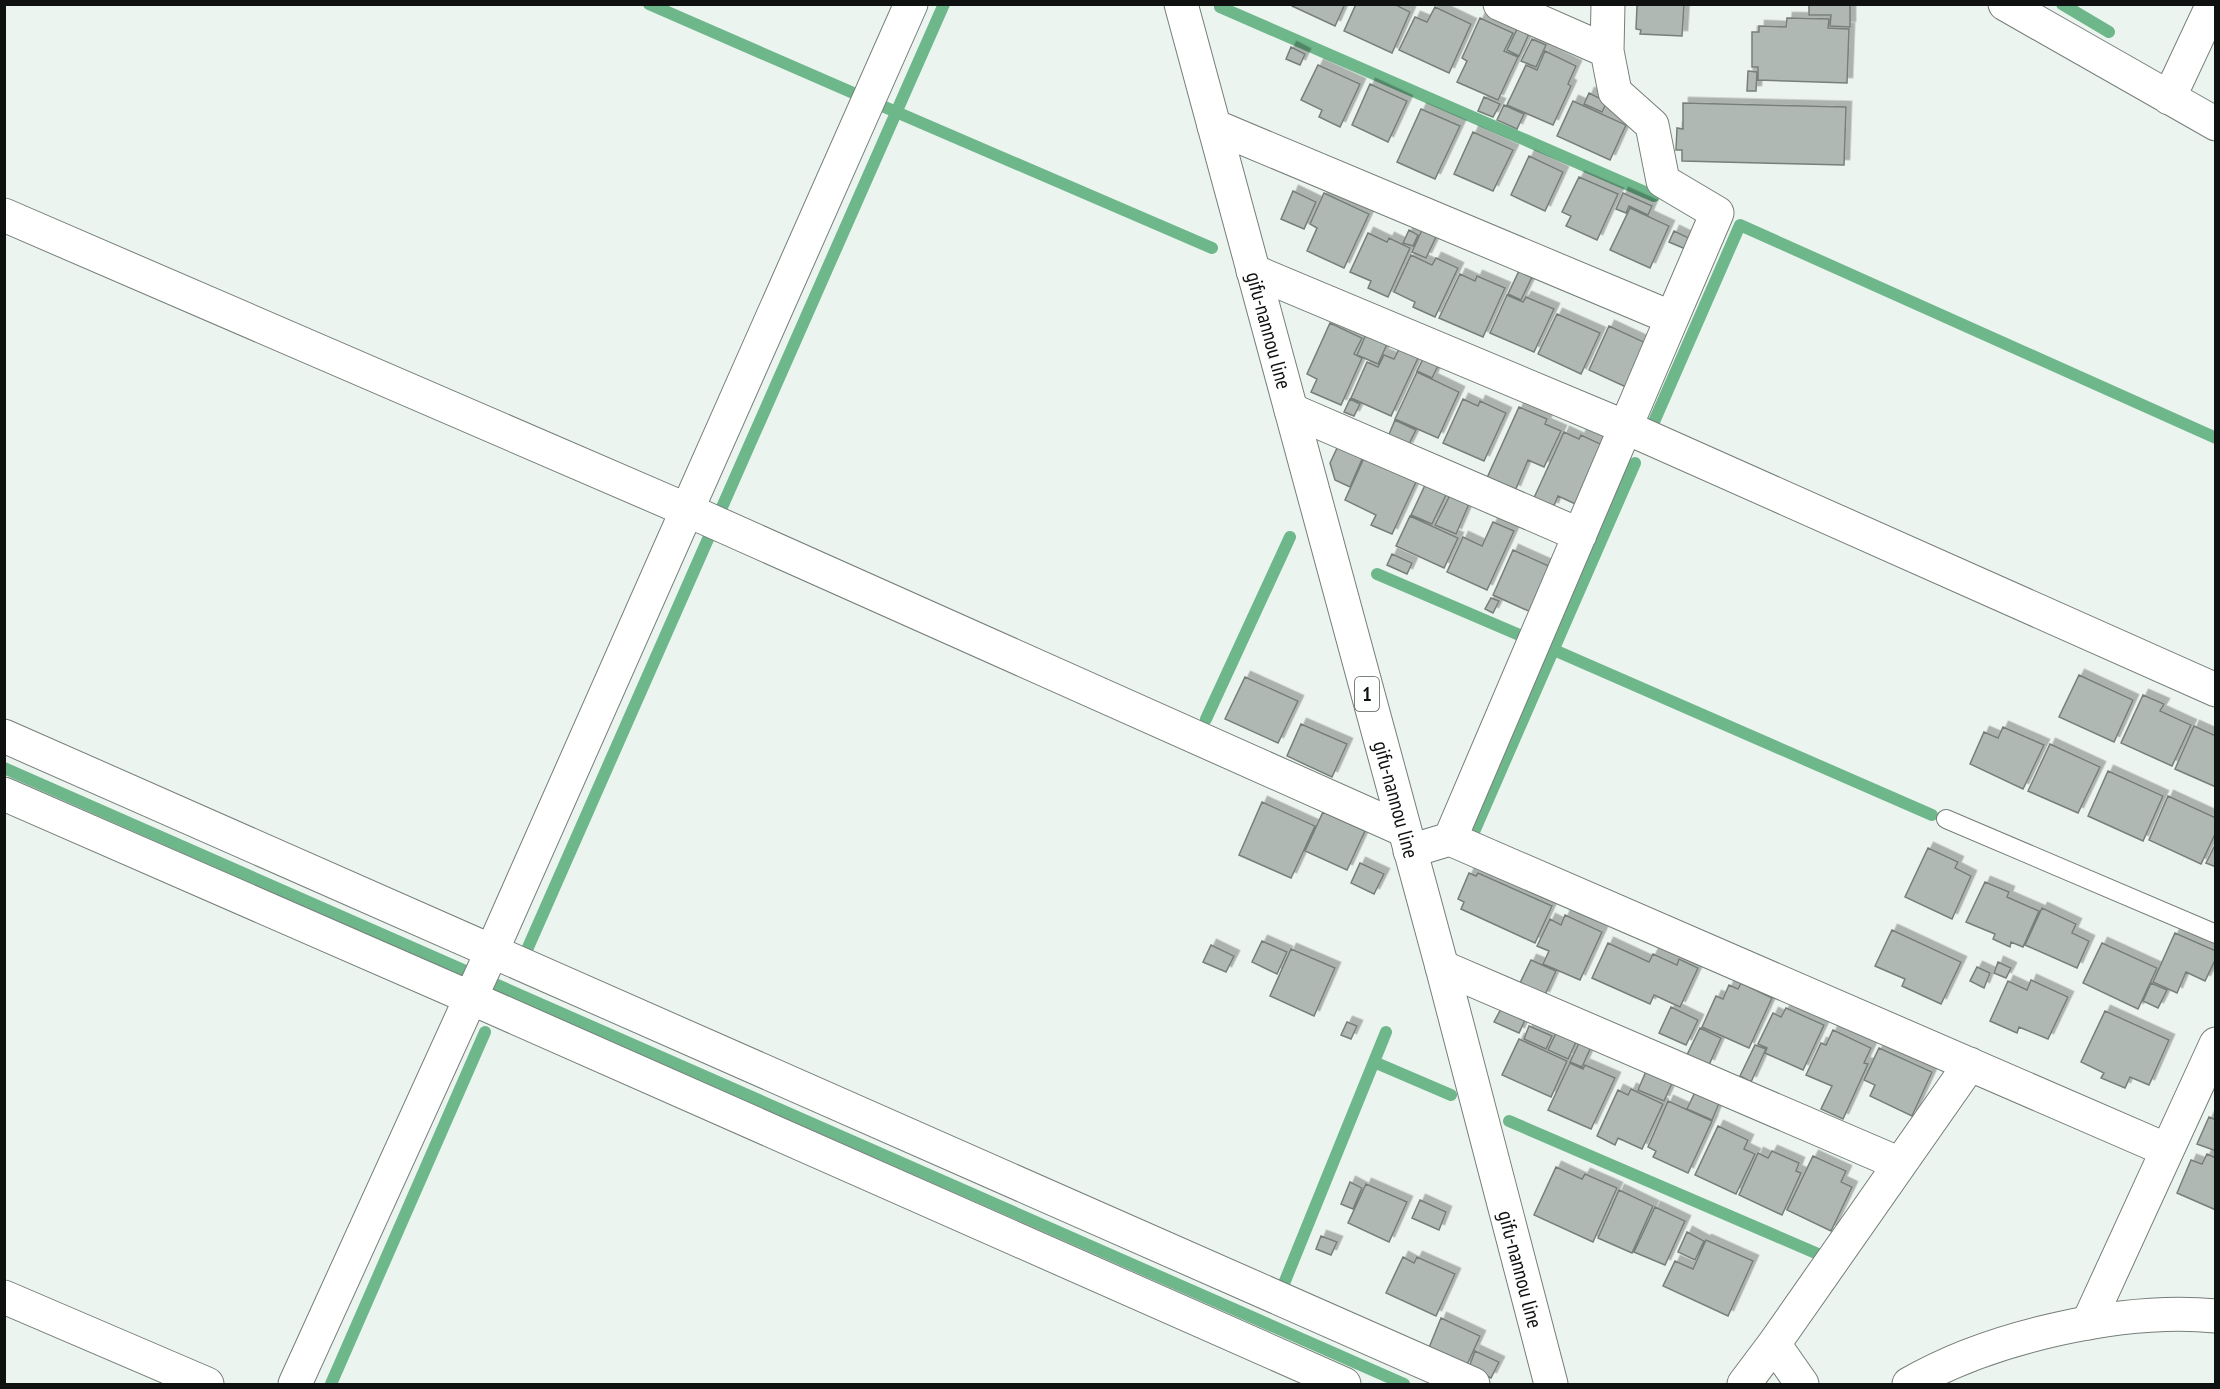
<svg xmlns="http://www.w3.org/2000/svg" width="2220" height="1389" font-family="'PT Sans Narrow',sans-serif">
<style>
.lines{fill:none;stroke-linecap:round;stroke-linejoin:round}
.stream{stroke:#6db78b;stroke-width:12}
.building{fill:#b0b8b3;stroke:#777f7a;stroke-width:1.5;filter:url(#shadow)}
.lane-casing{stroke:#767e79;stroke-width:20}
.street-casing{stroke:#767e79;stroke-width:35}
.secondary-casing{stroke:#767e79;stroke-width:35}
.primary-casing{stroke:#767e79;stroke-width:35}
.lane{stroke:#fff;stroke-width:18}
.street{stroke:#fff;stroke-width:33}
.secondary{stroke:#fff;stroke-width:33}
.primary{stroke:#fff;stroke-width:33}
.labels{text-anchor:middle;dominant-baseline:central;stroke-width:4.5;stroke-linejoin:round;paint-order:stroke}
.shield{fill:#fdfffe;stroke:#565857;stroke-width:1.5}
.shield-label{font-size:20px;font-weight:bold;fill:#0e110f}
.street-label{font-size:21px;fill:#0e110f;stroke:#fdfffe}
</style>
<defs>
<filter id="shadow"><feDropShadow dx="5.5" dy="-5.5" stdDeviation="0" flood-color="#0004"/></filter>
</defs>
<rect width="100%" height="100%" fill="#ebf4ee"/>
<g class="lines">
<!-- stream -->
<path class="stream" d="M649,4L851,92
M2062,4L2109,32
M1220,7L1654,196
M880,105L1212,248
M1653,424L1740,225L2216,438
M719,514L944,4
M1377,574L1524,637
M1554,650L1932,815
M1206,719L1290,537
M4,768L1404,1384
M1473,834L1635,463
M526,952L708,539
M1374,1062L1451,1095
M1509,1121L1818,1254
M1283,1286L1386,1032
M331,1384L485,1032"/>
</g>
<!-- building -->
<path class="building" d="M1292,4H1345L1335,26L1292,6Z
M1356,4H1394L1410,12L1392,53L1344,31Z
M1642,4H1684L1682,36L1640,34L1641,30L1636,29L1637,6Z
M1809,4H1850V27L1830,26L1831,15H1809Z
M1435,7L1471,24L1449,73L1399,50L1415,17L1427,22Z
M1480,18L1513,33L1504,51L1518,57L1498,100L1457,82L1467,61L1462,58Z
M1787,18L1829,19L1828,28L1849,29L1847,83L1758,80V67H1752V32H1759V26L1786,27Z
M1517,29L1529,34L1519,56L1507,50Z
M1532,39L1546,45L1536,67L1521,61Z
M1291,47L1305,54L1300,65L1286,59Z
M1545,51L1576,66L1568,84L1571,86L1553,125L1507,105L1526,65L1537,70Z
M1318,65L1360,84L1340,127L1319,117L1322,110L1301,100Z
M1748,71L1757,72L1756,91H1747Z
M1370,84L1407,101L1388,142L1352,125Z
M1589,93L1607,102L1602,112L1584,104Z
M1484,97L1500,104L1493,117L1478,111Z
M1573,101L1626,125L1610,160L1557,136Z
M1683,103L1846,107L1844,165L1682,161V150H1676L1677,128L1683,129Z
M1504,105L1524,114L1517,129L1497,120Z
M1421,109L1460,126L1435,179L1397,162Z
M1473,132L1513,150L1493,191L1454,174Z
M1529,156L1563,172L1545,211L1511,195Z
M1579,177L1618,194L1597,240L1566,226L1571,216L1562,212Z
M1293,191L1316,202L1304,229L1281,219Z
M1324,193L1369,214L1344,268L1307,251L1317,228L1310,224Z
M1623,193L1652,206L1648,215L1629,206L1626,213L1616,209Z
M1630,208L1669,226L1650,268L1610,250Z
M1409,230L1418,235L1413,246L1403,243Z
M1422,230L1436,237L1426,258L1412,252Z
M1674,231L1693,240L1688,250L1669,242Z
M1368,233L1387,242L1389,238L1410,248L1388,297L1368,288L1371,281L1350,272Z
M1411,255L1432,265L1436,258L1458,268L1435,317L1413,307L1415,302L1394,292Z
M1519,271L1532,277L1521,300L1508,294Z
M1460,274L1475,281L1477,276L1505,288L1483,337L1439,318Z
M1507,295L1523,302L1526,297L1554,309L1534,352L1490,333Z
M1557,314L1600,333L1581,374L1538,354Z
M1330,323L1362,338L1354,354L1362,358L1341,405L1311,392L1317,379L1307,374Z
M1609,326L1646,343L1626,387L1589,370Z
M1367,332L1388,342L1378,364L1357,355Z
M1399,349L1418,358L1391,416L1351,398L1367,362L1378,367L1384,355L1394,359Z
M1423,359L1438,366L1432,378L1417,371Z
M1417,372L1459,392L1438,438L1395,419Z
M1350,399L1360,404L1354,416L1344,412Z
M1463,399L1478,406L1480,401L1506,413L1484,461L1443,443Z
M1519,407L1547,419L1545,424L1561,431L1544,467L1528,460L1515,491L1487,478Z
M1395,420L1416,430L1407,448L1387,439Z
M1564,432L1579,439L1581,435L1609,448L1582,507L1558,496L1553,508L1533,500Z
M1338,446L1363,457L1350,487L1335,480L1330,463Z
M1364,458L1416,482L1392,534L1371,525L1376,515L1345,500Z
M1426,483L1447,493L1432,524L1411,515Z
M1450,495L1469,504L1456,534L1435,525Z
M1410,516L1458,538L1444,568L1396,546Z
M1493,522L1514,531L1487,590L1447,572L1463,537L1482,546Z
M1513,550L1553,568L1533,613L1493,595Z
M1392,554L1412,563L1407,574L1387,565Z
M1491,598L1499,601L1493,613L1485,609Z
M2079,675L2133,700L2114,742L2059,717Z
M1245,677L1298,701L1278,743L1225,719Z
M2143,695L2164,704L2160,711L2191,725L2172,766L2121,743Z
M1301,724L1347,744L1332,777L1287,756Z
M2194,726L2216,736V787L2175,769Z
M2003,727L2044,745L2023,789L1970,764L1984,732L1998,738Z
M2050,744L2100,767L2078,813L2028,791Z
M2108,771L2163,796L2143,841L2088,816Z
M2168,796L2216,818V832L2201,864L2149,840Z
M1262,802L1315,826L1291,878L1239,855Z
M1323,812L1365,831L1347,870L1305,851Z
M2216,843V867L2206,863Z
M1928,848L1958,862L1955,868L1971,876L1952,919L1905,897Z
M1360,863L1384,874L1374,894L1351,883Z
M1469,873L1476,876L1478,873L1552,906L1535,943L1461,909L1464,902L1458,899Z
M1985,882L2009,892L2007,897L2039,911L2023,947L2011,942L2010,947L1993,939L1995,934L1966,922Z
M2042,908L2076,924L2072,933L2089,941L2077,968L2025,945Z
M1565,915L1602,932L1580,980L1543,964L1549,951L1537,946L1550,919L1561,925Z
M1892,930L1961,962L1941,1004L1902,986L1905,979L1875,966Z
M2175,933L2216,951V958L2205,981L2186,972L2177,993L2153,982Z
M1262,941L1287,952L1277,974L1252,962Z
M1608,943L1649,962L1653,954L1677,965L1679,959L1698,968L1680,1007L1654,995L1650,1004L1592,978Z
M2102,943L2157,968L2138,1009L2083,983Z
M1211,945L1234,956L1226,972L1203,962Z
M1291,949L1335,968L1314,1016L1270,996Z
M1531,960L1556,971L1544,997L1519,985Z
M1998,962L2011,968L2006,978L1994,973Z
M1977,967L1990,973L1984,988L1970,981Z
M2031,980L2068,997L2048,1039L2019,1027L2017,1033L1990,1021L2008,981L2027,990Z
M1741,983L1772,998L1749,1048L1702,1027L1716,996L1723,999L1729,985L1738,989Z
M2151,983L2167,990L2158,1008L2143,1001Z
M1502,1007L1526,1018L1519,1033L1494,1022Z
M1671,1007L1698,1020L1686,1045L1659,1033Z
M1786,1008L1824,1025L1803,1070L1765,1053L1767,1048L1758,1044L1773,1013L1781,1017Z
M2105,1011L2169,1040L2149,1085L2130,1077L2125,1088L2101,1078L2104,1073L2081,1062Z
M1347,1022L1357,1026L1351,1039L1341,1035Z
M1529,1026L1552,1036L1546,1049L1524,1039Z
M1700,1028L1721,1038L1709,1065L1687,1055Z
M1833,1030L1871,1048L1864,1063L1868,1064L1843,1119L1821,1109L1832,1086L1806,1075L1821,1043L1826,1045Z
M1556,1033L1576,1042L1568,1059L1548,1050Z
M1519,1039L1567,1061L1551,1097L1502,1075Z
M1580,1041L1591,1047L1582,1067L1570,1062Z
M1755,1045L1766,1049L1751,1082L1740,1076Z
M1879,1048L1932,1072L1912,1116L1870,1096L1875,1085L1864,1080Z
M1570,1063L1583,1069L1585,1065L1615,1078L1591,1129L1548,1110Z
M1647,1069L1673,1081L1664,1101L1638,1090Z
M1631,1089L1663,1104L1642,1149L1618,1138L1615,1145L1597,1136L1618,1090L1628,1095Z
M1696,1090L1720,1101L1712,1120L1687,1109Z
M1668,1101L1712,1121L1688,1173L1653,1157L1656,1151L1648,1147Z
M2209,1117L2216,1120V1151L2197,1144Z
M1718,1126L1748,1140L1744,1149L1755,1154L1736,1194L1695,1175Z
M1772,1151L1799,1163L1796,1171L1801,1173L1782,1215L1739,1195L1758,1153L1768,1158Z
M2207,1154L2216,1158V1210L2177,1193L2191,1160L2202,1164Z
M1813,1156L1846,1171L1841,1182L1852,1187L1831,1231L1787,1210Z
M1556,1167L1582,1179L1585,1174L1617,1188L1593,1242L1534,1215Z
M1350,1182L1362,1188L1353,1209L1341,1204Z
M1366,1184L1407,1202L1389,1242L1348,1223Z
M1619,1190L1653,1206L1632,1253L1598,1238Z
M1420,1200L1446,1212L1439,1230L1412,1218Z
M1655,1207L1685,1221L1665,1265L1634,1252Z
M1687,1232L1704,1241L1695,1260L1678,1252Z
M1321,1236L1337,1242L1331,1255L1316,1249Z
M1706,1240L1753,1261L1728,1316L1663,1286L1675,1261L1693,1269Z
M1403,1257L1414,1263L1417,1257L1455,1274L1436,1316L1386,1293Z
M1441,1318L1480,1336L1466,1367L1428,1350Z
M1475,1351L1499,1362L1491,1378L1469,1367Z"/>
<g class="lines">
<!-- lane casing -->
<g class="lane-casing">
<path id="lane" d="M1946,819L2216,934"/>
</g>
<!-- street casing -->
<g class="street-casing">
<path id="street" d="M1500,4L1607,51
M1608,4L1607,51L1615,92L1652,125L1663,181L1717,213L1672,318
M2005,4L2216,124
M2169,98L2213,4
M1214,126L1672,318L1450,839L1410,851
M4,215L687,510L1404,830
M1253,271L1625,427L2216,690
M1291,410L1580,535
M4,736L1473,1384
M4,794L471,998L1344,1384
M1450,839L2167,1150
M1442,967L1900,1164
M2088,1323L2216,1044
M295,1384L487,962L911,4
M1744,1384L1774,1344
M1802,1384L1774,1344L1970,1064"/>
</g>
<!-- secondary casing -->
<g class="secondary-casing">
<path id="secondary" d="M4,1297L207,1384
M1909,1384C1990,1337 2122,1307 2216,1316"/>
</g>
<!-- primary casing -->
<g class="primary-casing">
<g id="primary">
<path id="s1" d="M1181,4L1442,967L1551,1384"/>
</g>
</g>
<!-- lane -->
<use href="#lane" class="lane"/>
<!-- street -->
<use href="#street" class="street"/>
<!-- secondary -->
<use href="#secondary" class="secondary"/>
<!-- primary -->
<use href="#primary" class="primary"/>
</g>
<g class="labels">
<!-- shield labels -->
<rect class="shield" x="1355" y="677" width="24" height="34" rx="4.5"/>
<g class="shield-label">
<text x="1367" y="694">1</text>
</g>
<!-- street labels -->
<g class="street-label">
<text stroke="none"><textPath href="#s1" startOffset="338">gifu-nannou line</textPath></text>
<text stroke="none"><textPath href="#s1" startOffset="824">gifu-nannou line</textPath></text>
<text stroke="none"><textPath href="#s1" startOffset="1310">gifu-nannou line</textPath></text>
</g>
</g>
<!-- border -->
<rect width="2220" height="1389" fill="none" stroke="#0e110f" stroke-width="12"/>
</svg>
